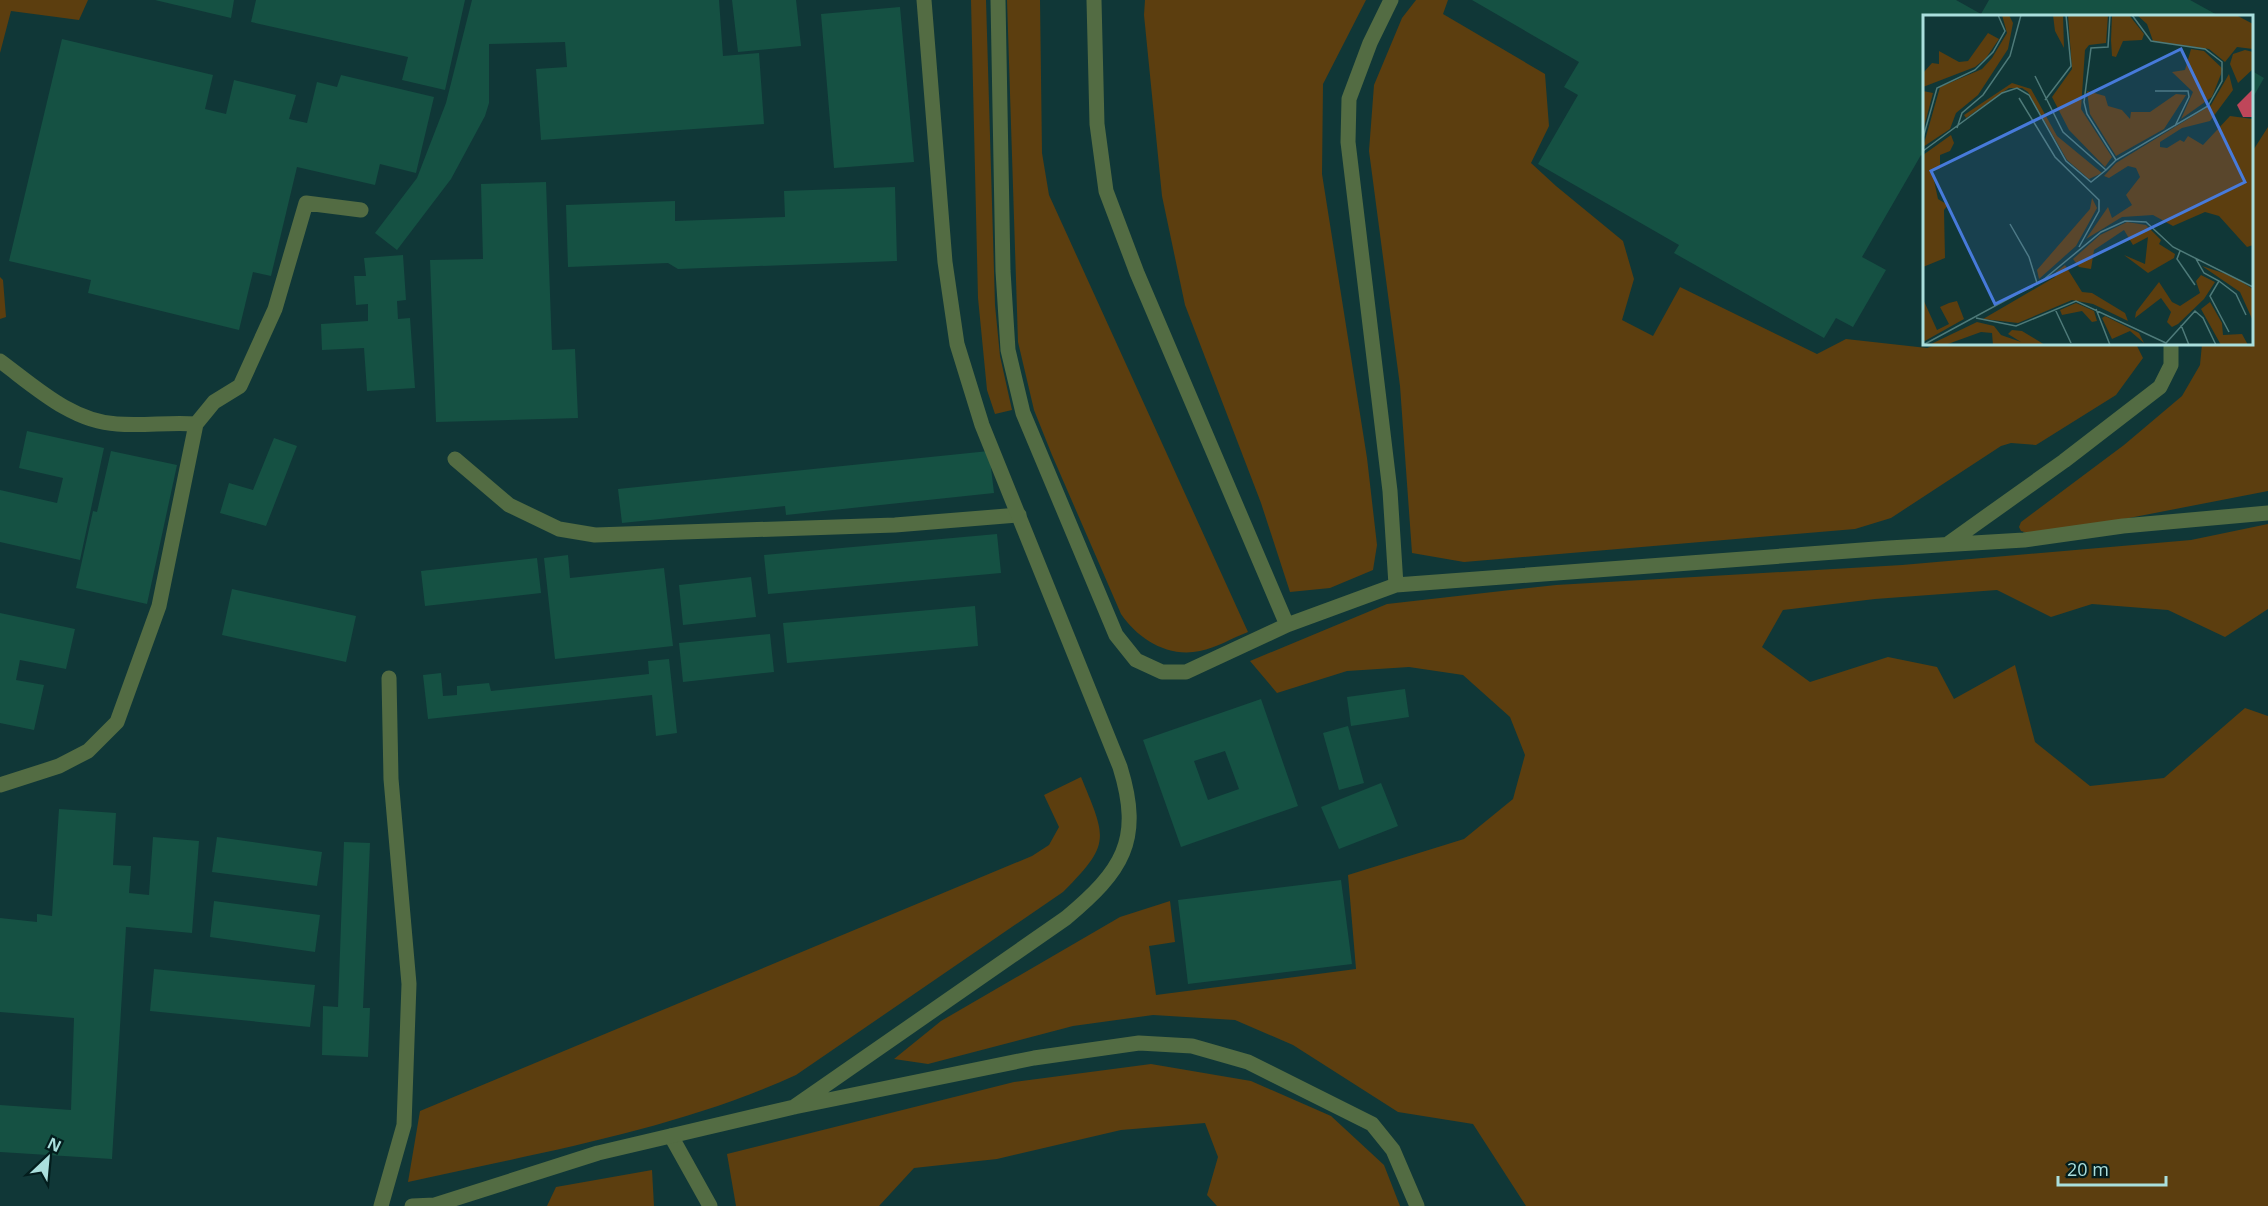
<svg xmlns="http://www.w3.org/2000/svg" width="2268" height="1206" font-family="'Open Sans',sans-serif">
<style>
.green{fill:#5c3e0f}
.building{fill:#155143;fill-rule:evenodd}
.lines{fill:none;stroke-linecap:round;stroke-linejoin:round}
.service{stroke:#536c43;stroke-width:15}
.minor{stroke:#536c43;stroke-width:15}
.inset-road{fill:none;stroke:#4e7a79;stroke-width:1.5}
.view{fill:#477ada;fill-opacity:0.15;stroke:#477ada;stroke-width:3}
.inset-edge{fill:none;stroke:#aadfdd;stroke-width:3}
</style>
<rect width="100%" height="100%" fill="#103737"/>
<!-- green -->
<path class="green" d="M0,0H88L79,20L11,11L0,53Z
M971,0H986L995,305L1000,356L1012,410L995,414L987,390L978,298Z
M1007,0H1040L1042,153L1049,195L1248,632C1232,638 1216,648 1200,651C1168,658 1138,639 1121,614L1052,455L1034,410L1018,342Z
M1145,0H1366L1323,84L1322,174L1367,458L1377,545L1373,570L1330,588L1290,592L1261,503L1185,305L1162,196L1144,15Z
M1416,0H1448L1443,14L1545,74L1549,126L1531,163L1556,186L1623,241L1634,279L1622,320L1653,336L1680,287L1817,354L1846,339L1927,348L1939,344H2136L2143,358L2116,395L2036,445L2011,443L2001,446L1891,518L1855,529L1464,562L1412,553L1400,386L1369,151L1374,85L1402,18Z
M2268,127V491L2124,519L2028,533L2021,531L2019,527L2021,522L2124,445L2182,396L2200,365L2202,344H2252V152Z
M0,277L3,280L6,317L0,319Z
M2268,524V609L2225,637L2168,610L2092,604L2051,617L1997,590L1875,599L1783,610L1762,647L1810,682L1888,657L1937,667L1954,699L2015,665L2035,742L2090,786L2164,778L2245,708L2268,716V1206H1526L1473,1124L1398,1112L1293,1045L1235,1020L1153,1015L1073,1026L928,1064L894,1059L941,1021L1120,917L1170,901L1175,942L1149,946L1156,995L1356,969L1348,875L1464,839L1513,799L1525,755L1510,717L1463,675L1409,667L1347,671L1277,693L1250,661L1387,604L1556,585L1902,565L2191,540Z
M1081,777C1106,838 1112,843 1063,892L796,1075C676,1130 537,1153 408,1182L420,1111L1032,856L1049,845L1059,827L1044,795Z
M1151,1064L1251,1081L1331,1116L1384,1165L1400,1206H1217L1207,1195L1218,1157L1205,1123L1121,1130L997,1159L914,1168L879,1206H736L727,1154L1014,1082Z
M652,1170L654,1206H547L556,1187Z"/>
<!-- building -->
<path class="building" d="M155,0H234L231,18Z
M256,0H465L445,90L402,80L408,57L251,22Z
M472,0H719L723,56L759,53L764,124L541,140L536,69L567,67L565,42L489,44V103L485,116L451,179L397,250L375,233L417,178L446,103Z
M732,0H796L801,46L738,52Z
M1472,0H1956L1981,14L1989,0H2190L2219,16H1924V157L1921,155L1862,257L1886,270L1853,327L1836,318L1824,338L1674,253L1679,245L1538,164L1578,95L1564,87L1579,62Z
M900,7L914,162L834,168L821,14Z
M62,39L213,75L205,109L226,114L234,80L296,95L289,119L307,123L317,82L337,87L341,75L434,97L416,173L380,164L375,185L297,167L271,276L253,272L239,330L88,293L91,280L9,261Z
M2252,71L2264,78L2252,99Z
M546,182L552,350L575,349L578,418L436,422L430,260L483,259L481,184Z
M895,187L897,261L678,269L668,263L568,267L566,205L675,201V221L785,217L784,191Z
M403,255L406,300L397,301L398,319L410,318L415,388L367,391L364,348L322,350L321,324L368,321V304L356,305L354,276H366L364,258Z
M27,431L104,448L80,560L0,542V490L57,503L63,478L19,468Z
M274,438L297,446L266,526L220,513L229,483L253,490Z
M111,451L177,465L147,604L76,588L93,511L97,512Z
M989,451L994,493L786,515L785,506L622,523L618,489Z
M997,534L1001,573L768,594L764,555Z
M568,555L570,578L664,568L673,646L555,659L544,558Z
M537,558L541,593L425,606L421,571Z
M751,577L756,617L683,625L679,585Z
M232,589L356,616L346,662L222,635Z
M975,606L978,646L787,663L783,623Z
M0,613L75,629L66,669L20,660L16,680L44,685L34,730L0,723Z
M770,634L774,672L683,682L679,643Z
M669,659L677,733L656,736L652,695L428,719L423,675L441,673L443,696L457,695V686L489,683L491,691L649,674L648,661Z
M1405,689L1409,717L1351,726L1347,697Z
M1261,699L1298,806L1181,847L1143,740ZM1225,751L1239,789L1208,800L1194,761Z
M1348,726L1364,783L1339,790L1323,733Z
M1381,783L1398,826L1339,849L1321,807Z
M59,809L116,813L113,865L131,866L129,893L149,895L153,837L199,841L192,933L126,927L112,1159L0,1152V1105L71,1110L74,1018L0,1012V918L37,922V914L52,916Z
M217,837L322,852L317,886L212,872Z
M344,842L370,843L363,1008H370L368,1057L322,1055L323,1006L338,1007Z
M1341,880L1352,964L1188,984L1178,900Z
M214,901L320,915L315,952L210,937Z
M154,969L315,985L310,1027L150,1011Z"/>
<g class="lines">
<!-- service -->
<path class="service" d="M0,361C34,386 72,422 117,424C144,426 170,422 196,424
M455,459L509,505L559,529L595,535L895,525L1019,515
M0,785L59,766L88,751L117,722L159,606L196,424L214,402L240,386L275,309L306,203L361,210
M671,1136L710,1206"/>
<!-- minor -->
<path class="minor" d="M998,0L1003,271L1008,350L1023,413L1116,635L1136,660L1162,672H1186L1287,625
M1094,0L1097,124L1106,191L1137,273L1287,625L1396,585L1889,548L2024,540L2123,526L2268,513
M1391,0L1370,43L1349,99L1348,142L1390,491L1396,585
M1949,543L2064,461L2160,387L2171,365V344
M794,1107L1066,918C1122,871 1143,841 1120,767L982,425L957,344L945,262L924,0
M381,1206L404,1125L409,984L391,779L389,678
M412,1206L435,1205L598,1153L794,1107L1034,1058L1139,1043L1192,1046L1248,1062L1372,1124L1393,1150L1417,1206"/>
</g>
<!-- overview -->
<g transform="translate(1923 15)">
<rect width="330" height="330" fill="#103737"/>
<path d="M79,0H86L90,8L85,34L55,80L33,98L27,114L0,132L17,72L59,54L69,43L84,18ZM130,0H140L141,33L132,16ZM145,0H185L183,28L166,30L162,35L158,94L189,142L182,152L146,115L129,82L149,54ZM189,0H206L221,19L219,25L200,26L193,42L189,41L188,25ZM214,0H313L330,9V34L314,32L302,47L286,34L230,26L224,9ZM65,18L76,24L63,43L52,52L0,72V58L9,48L16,49V36L36,47L45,46ZM268,34L281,36L300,54L289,82L258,104L270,77L249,57L262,55ZM322,35L330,37V54L315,68L307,49L310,39ZM306,59L310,75L287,106L259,113L237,127V132L244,133L257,125L261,127L265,121L280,130L307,101L330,104V230L324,232L296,201L282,197L250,211L230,200L199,202L163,224L185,192L189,203L209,190L203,180L217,162L213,153L205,151L186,163L181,161L193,148L288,90ZM89,68L108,74L134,121L179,158L166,164L144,145L105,77L99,73H86L43,103L41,100ZM0,76L10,78L0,116ZM164,76L182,81L185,91L199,95L207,104L208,97H227L253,79L263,80L241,114L193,141L167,99ZM28,120L31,128L27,136L17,140V154L9,156L15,184L25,190L21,195L22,243L0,252V140ZM169,183L174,193L153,231L116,264L114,255L167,194ZM204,207L223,210L238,225L236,229L252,239L251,243L225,258L201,240L222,249L225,222L210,230L201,215L171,235L168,254L156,252L150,244L177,220ZM142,250L159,277L169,278L202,298L205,306L170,289L149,285L95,308L60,304L132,262L133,257ZM279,251L309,261L330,274V306L317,277ZM278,260L292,267L281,284L255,309L249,312L244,307L248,297L238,283L212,303L213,297L236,267L249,287L257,291L277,278L273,266ZM0,284L14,315L26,309L17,292L26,288L34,286L41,304L0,327ZM287,287L299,308L300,320L319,319L325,330H298L278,294ZM153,288L171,296L174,306L169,307L159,296L139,300L137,295ZM182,301L216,318L221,328L207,316L189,324L179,303ZM54,307L71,311L78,320L98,327L85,319L89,315L99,316L122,330H70L69,318L58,317L22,330H6Z" fill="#5c3e0f"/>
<path d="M330,74V102H320L314,90Z" fill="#bf465a"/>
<path class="inset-road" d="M187,0L185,32L168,33L161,87L164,99L193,145M112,61L140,117L183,155L193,145L285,91L299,66V47L282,34L228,26L209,0M232,76H265L266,82L252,111M96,83L132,142L176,185V196L156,232M122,85L148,51L143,0M34,113L39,98L60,80L87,41L98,0M0,123L14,73L52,55L70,37L82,16L75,0M0,136L79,78L94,73L106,80L143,146L168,167L183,155M87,209L106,242L114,268M257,236L254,244L272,270M273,244L281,258L296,266L287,281L306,317M296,266L313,279L323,300M132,294L148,328M173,294L187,330M53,303L93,311L153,286L243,328L272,296L280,303L293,330M258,310L266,330M0,330L120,265L178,217L202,206L223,207L250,232L330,272"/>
<path class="view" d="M258,34L322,167L72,289L8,156Z"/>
<rect width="330" height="330" class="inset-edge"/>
</g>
<!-- north arrow -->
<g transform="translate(48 1158) rotate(26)" stroke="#031d1d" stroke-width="4.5" paint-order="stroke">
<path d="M0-4.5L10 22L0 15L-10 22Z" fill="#aadfdd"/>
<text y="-9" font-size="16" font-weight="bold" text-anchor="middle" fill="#aadfdd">N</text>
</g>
<!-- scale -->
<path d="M2058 1176v9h108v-9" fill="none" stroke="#aadfdd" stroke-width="3"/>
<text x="2067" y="1176" font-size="18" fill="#aadfdd" stroke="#031d1d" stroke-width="4.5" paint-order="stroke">20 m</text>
</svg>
